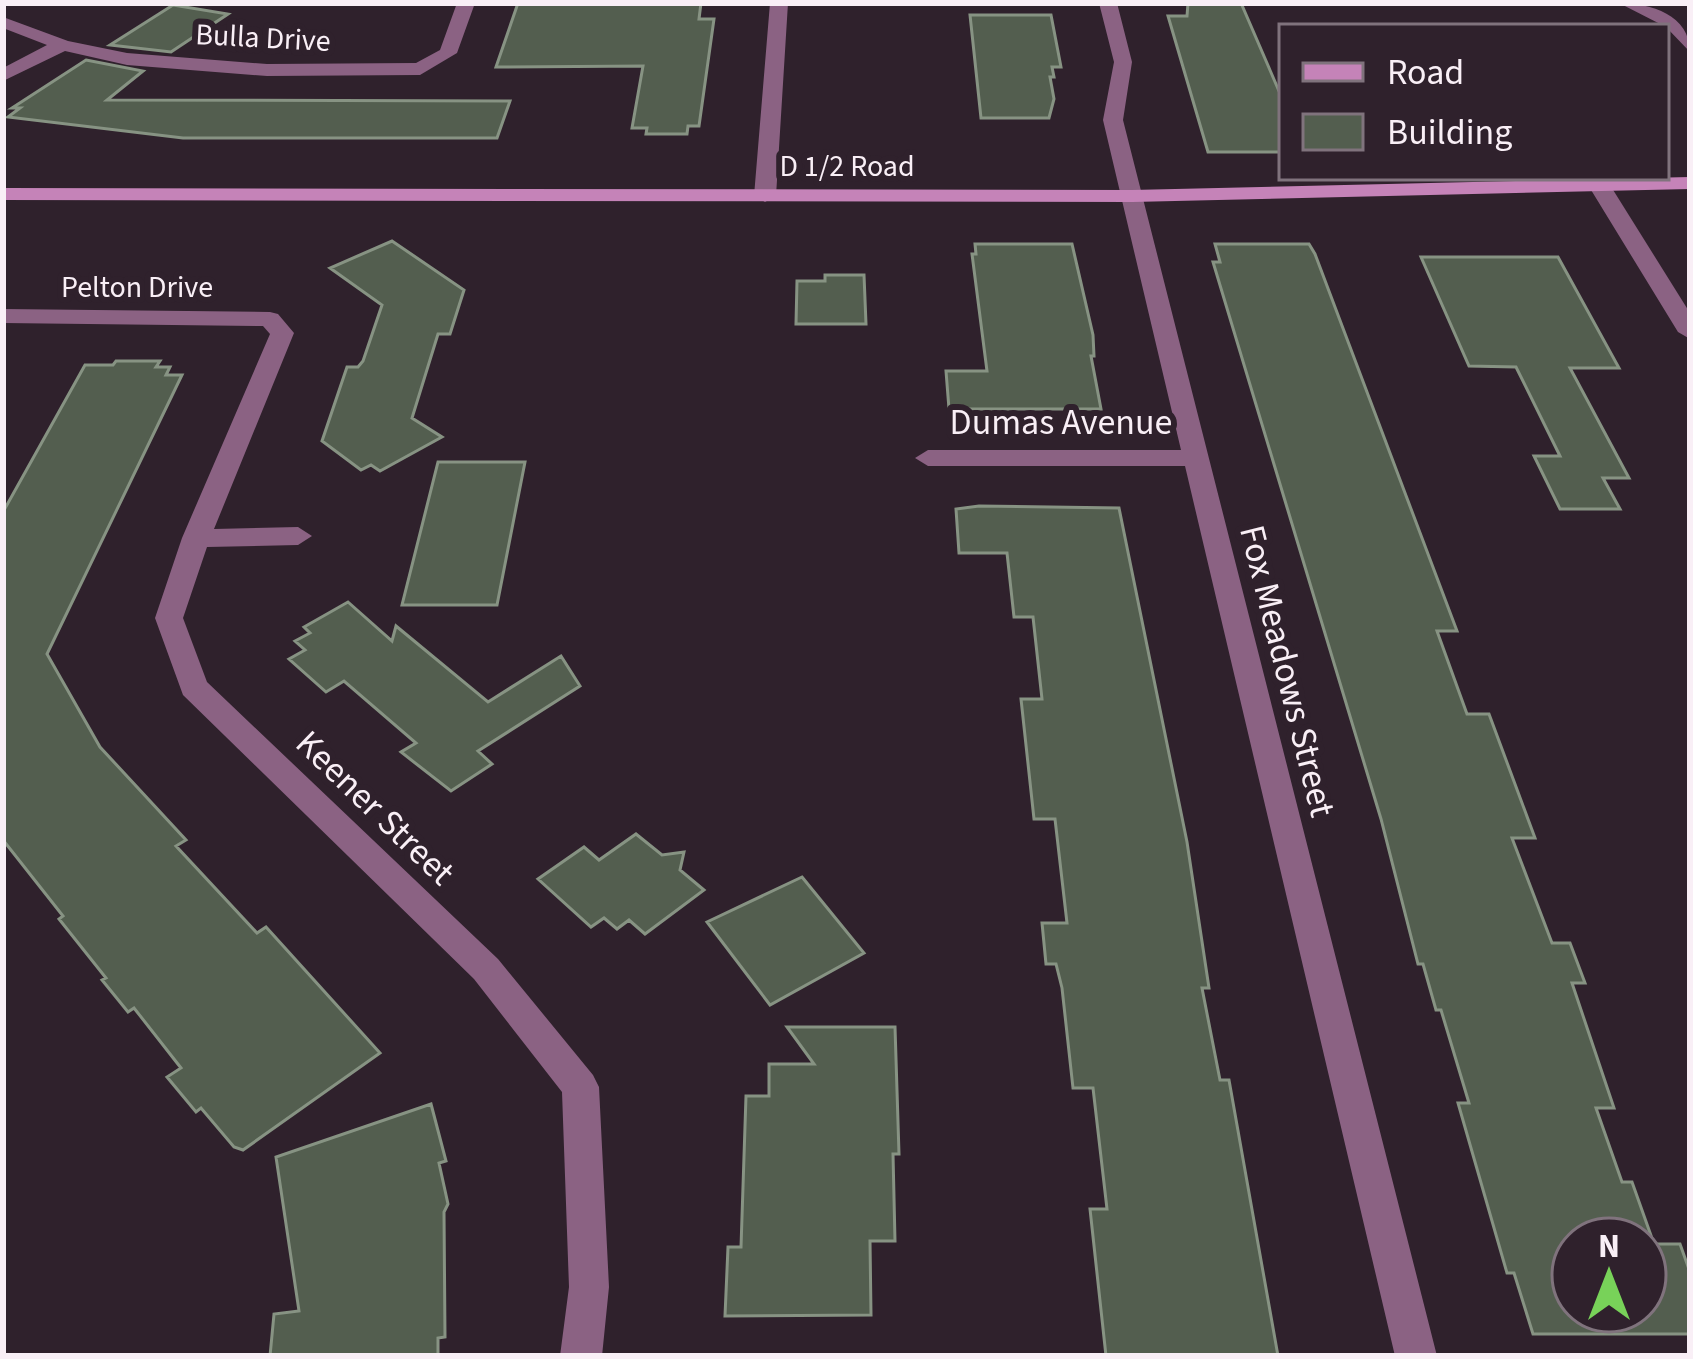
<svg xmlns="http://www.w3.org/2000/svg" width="1693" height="1359" font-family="'Source Sans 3',sans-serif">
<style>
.building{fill:#535e4f;stroke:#879383;stroke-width:3;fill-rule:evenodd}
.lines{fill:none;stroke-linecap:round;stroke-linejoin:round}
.minor{fill:#8b6283;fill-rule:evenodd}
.secondary{fill:#c583b8;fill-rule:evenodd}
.labels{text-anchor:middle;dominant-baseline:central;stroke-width:12;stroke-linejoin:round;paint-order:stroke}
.far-street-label{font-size:30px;fill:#f9eff6;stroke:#2f212c}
.street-label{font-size:36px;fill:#f9eff6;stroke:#2f212c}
</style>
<rect width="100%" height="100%" fill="#2f212c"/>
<!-- building -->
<path class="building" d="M518,3H701L699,19H714L699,126H688L687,134H646L647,128H632L643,66L496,67Z
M1188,3H1241L1282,98V152H1208L1168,16H1187Z
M173,5L228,14L171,52L110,45Z
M970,15H1051L1061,67H1052L1054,77H1050L1054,99L1049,118H981Z
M86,60L143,71L107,100L510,101L497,138H183L8,117L20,108H12Z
M392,241L464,290L450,334H438L412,418L442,437L380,471L371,465L361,470L322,441L347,367H358L363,361L382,305L330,268Z
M975,244H1072L1093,335L1094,356H1091L1101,409H949L946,371H987L972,254H976Z
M1215,244H1309L1315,254L1457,631H1437L1467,714H1489L1535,838H1512L1552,943H1570L1585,983H1572L1614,1108H1596L1622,1182H1632L1654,1244H1680L1690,1272V1334H1533L1514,1273H1507L1458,1103H1469L1441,1010H1436L1423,964H1418L1381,819L1213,262H1220ZM1573,1239H1645V1311H1573Z
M1421,257H1558L1619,368H1570L1629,478H1603L1620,509H1560L1534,456H1560L1516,367L1469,366Z
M825,275H864L866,324H796L797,281H825Z
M116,361H160L156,367H170L166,375H182L47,654L100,747L186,840L176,846L257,933L266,927L380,1053L243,1150L234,1147L201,1108L196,1112L167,1077L181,1068L134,1008L128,1012L102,980L106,978L59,919L63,916L3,840V512L85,365H113Z
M438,462H525L497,605H402Z
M979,506L1119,508L1187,842L1209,988H1202L1220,1080H1229L1278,1356H1106L1090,1209H1107L1093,1088H1073L1062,988L1056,964H1046L1042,923H1067L1055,819H1034L1021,699H1042L1033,617H1014L1007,553H959L956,509Z
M348,602L392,641L396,626L488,702L561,656L580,686L478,751L492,764L451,791L401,752L416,743L344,681L326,692L289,659L305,650L295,641L310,633L304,627Z
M636,834L662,855L684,852L680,870L704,890L645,934L629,920L617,929L604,918L591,927L538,879L584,847L599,860Z
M802,877L864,953L770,1005L707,922Z
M787,1027H895L899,1154H893L895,1241H870L871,1315L725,1316L728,1247H741L746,1096H769V1064H814Z
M431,1104L446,1161L439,1163L448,1204L444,1212L445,1337L438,1338V1356H270L274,1314L299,1311L276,1157Z"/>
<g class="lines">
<!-- minor -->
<path class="minor" d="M457,3H475L457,53L420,75L267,76L127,65L65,51L3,81V68L47,45L3,28V17L68,41L127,53L267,64L416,63L440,50Z
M770,3H788L776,196L765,202L754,196Z
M1099,3H1117L1132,62L1123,120L1437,1356H1395L1185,466H928L915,458L928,450H1181L1103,120L1114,62Z
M1619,3C1651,3 1690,15 1690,52L1666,27Z
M1599,179L1610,185L1690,313V339L1678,332L1588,185Z
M3,309L270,312L278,314L294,333L214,529L298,527L312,536L298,545L207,547L183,618L207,682L498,959L593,1075L599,1087L609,1287L602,1356H560L569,1287L562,1092L474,979L183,695L155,618L182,538L270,334L263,326L3,323Z"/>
<!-- secondary -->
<path class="secondary" d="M1690,177V189L1132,202L3,200V188L1132,190Z"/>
</g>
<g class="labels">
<!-- far-street labels -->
<g class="far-street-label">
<text transform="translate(263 38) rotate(3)">Bulla Drive</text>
<text x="847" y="166">D 1/2 Road</text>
<text x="137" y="287">Pelton Drive</text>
</g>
<!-- street labels -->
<g class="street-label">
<text x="1061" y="422">Dumas Avenue</text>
<text transform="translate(1287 671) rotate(76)">Fox Meadows Street</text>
<text transform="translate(375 808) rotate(44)">Keener Street</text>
</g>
</g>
<!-- border -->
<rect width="1693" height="1359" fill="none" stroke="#f9eff6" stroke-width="12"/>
<!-- legend -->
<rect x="1279" y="24" width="390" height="156" fill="#2f212c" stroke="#80737d" stroke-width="3"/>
<rect x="1303" y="63" width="60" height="18" fill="#c583b8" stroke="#80737d" stroke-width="3"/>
<text x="1387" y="84" font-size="36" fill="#f9eff6">Road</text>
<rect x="1303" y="114" width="60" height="36" fill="#535e4f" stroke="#80737d" stroke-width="3"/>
<text x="1387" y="144" font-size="36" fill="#f9eff6">Building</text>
<!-- north arrow -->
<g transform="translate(1609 1275)"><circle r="57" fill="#2f212c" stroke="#80737d" stroke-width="3"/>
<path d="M0-9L21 45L0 30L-21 45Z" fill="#78d259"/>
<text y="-18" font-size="33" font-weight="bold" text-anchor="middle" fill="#f9eff6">N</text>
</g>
</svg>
